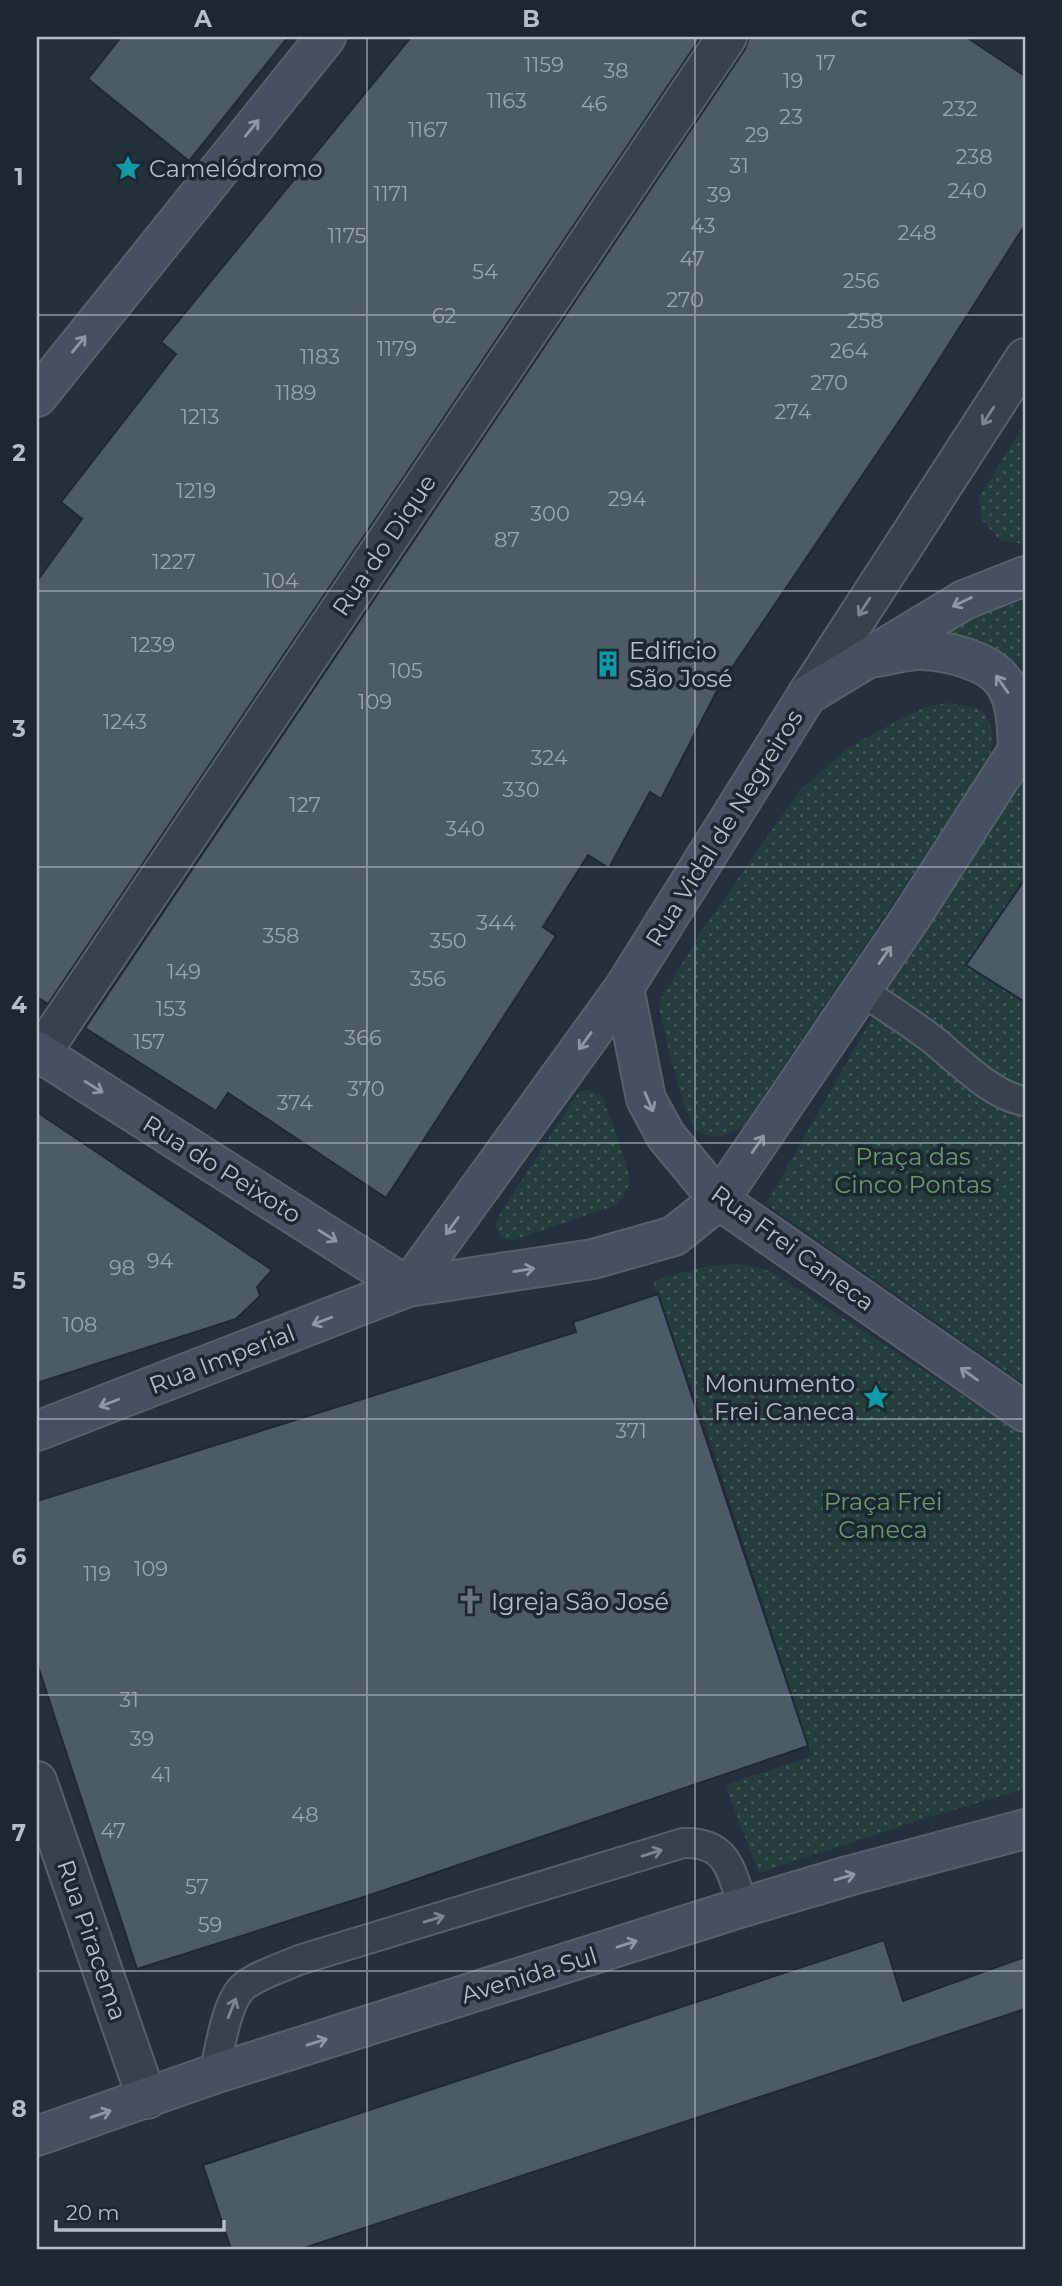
<svg xmlns="http://www.w3.org/2000/svg" width="1062" height="2286" font-family="Montserrat,sans-serif">
<style>
.park{fill:url(#park-dots)}
.building{fill:#4c5c67;stroke:#1e2a33;stroke-width:2}
.lines{fill:none;stroke-linecap:round;stroke-linejoin:round}
.lane-casing{stroke:#55616a;stroke-width:32}
.street-casing{stroke:#55616a;stroke-width:42}
.secondary-casing{stroke:#55616a;stroke-width:42}
.lane{stroke:#36434c;stroke-width:28}
.street{stroke:#36434c;stroke-width:38}
.secondary{stroke:#44525f;stroke-width:38}
.oneway{stroke:#8c98a3}
.oneway2{stroke:#7a8790}
.grid{fill:none;stroke:#b2bec8;stroke-width:2;stroke-opacity:0.55}
.labels{text-anchor:middle;dominant-baseline:central;stroke-width:7;stroke-linejoin:round;paint-order:stroke}
.number-label{font-size:21px;fill:#98a6b0}
.poi-label{font-size:24px;fill:#b2bec8;stroke:#1c2831;text-anchor:start}
.street-label{font-size:24px;fill:#b2bec8;stroke:#1c2831}
.park-label{font-size:24px;fill:#69996c;stroke:#1c2831}
.neatline{fill:none;stroke:#b2bec8;stroke-width:2.5}
.grid-label{font-size:23px;text-anchor:middle;font-weight:bold;fill:#b2bec8}
</style>
<defs>
<pattern id="park-dots" width="8" height="8" patternUnits="userSpaceOnUse" patternTransform="scale(1.75)"><rect width="8" height="8" fill="#253d3c"/><path d="M2 2h.1M6 6h.1" fill="none" stroke="#425757" stroke-width="1.8" stroke-linecap="round"/></pattern>
</defs>
<rect width="100%" height="100%" fill="#23313c"/>
<!-- park -->
<path class="park" d="M1025,422V544L999,540L981,518L979,498Z
M1025,600V685L1021,665L981,645L921,639L955,624Z
M948,703L976,708L985,714L992,729L991,752L958,807L743,1126C729,1136 711,1141 697,1130C684,1119 664,1029 659,1008L661,999L701,932L799,791L848,748L913,712L933,705Z
M1025,771V1384L766,1204L916,941Z
M589,1090L601,1095C608,1110 629,1165 629,1180C629,1190 623,1197 617,1205L514,1240L504,1239C496,1232 494,1225 499,1216L575,1097L581,1091Z
M741,1264L764,1269L778,1276L1025,1436V1789L939,1814L759,1873L725,1785L812,1756L703,1418L653,1281L707,1266Z"/>
<!-- building -->
<path class="building" d="M121,37H288L189,161L88,79Z
M411,37H701L48,1004L37,997V581L82,519L61,502L176,354L161,342Z
M749,37H966L1025,76V225L910,405L719,687L661,799L650,792L609,868L588,855L543,927L556,936L386,1198L228,1093L216,1111L85,1028L745,49Z
M1025,879V1002L966,965Z
M37,1112L272,1270L257,1287L260,1296L236,1319L37,1383Z
M658,1294L808,1746L373,1894L137,1969L37,1663V1501L576,1332L573,1322Z
M884,1940L903,2001L1025,1957V2009L301,2249H231L203,2165Z"/>
<g class="lines">
<!-- lane casing -->
<g class="lane-casing">
<path id="lane" d="M860,990C885,1006 909,1022 932,1039C957,1059 993,1097 1025,1101
M214,2074C220,2050 226,2001 244,1986C260,1974 281,1968 299,1960L683,1843C728,1841 731,1871 743,1907"/>
</g>
<!-- street casing -->
<g class="street-casing">
<path id="street" d="M807,695L1025,358
M41,1053L727,37
M37,1781L147,2099"/>
</g>
<!-- secondary casing -->
<g class="secondary-casing">
<path id="secondary" d="M37,397L326,37
M877,657C890,655 903,651 915,650C943,649 990,660 1005,684C1017,702 1017,728 1018,748
M624,988L646,1099L666,1136L719,1200L1025,1412
M37,1051L408,1287
M408,1287L624,988L807,695L964,600L1025,576
M37,1431L408,1287L593,1259L674,1236L719,1200L911,917L1025,739
M37,2136L214,2074L743,1907L848,1876L1025,1829"/>
</g>
<!-- lane -->
<use href="#lane" class="lane"/>
<!-- street -->
<use href="#street" class="street"/>
<!-- secondary -->
<use href="#secondary" class="secondary"/>
</g>
<!-- one-way arrows -->
<defs><path id="oneway-shaft" d="M-6 0H5M1.5-3L5.5 0L1.5 3" fill="none" stroke-width="1.6" stroke-linecap="round" stroke-linejoin="round" transform="scale(1.75)"/></defs>
<g class="oneway">
<use href="#oneway-shaft" transform="translate(252 128) rotate(-51)"/>
<use href="#oneway-shaft" transform="translate(79 344) rotate(-51)"/>
<use href="#oneway-shaft" transform="translate(962 602) rotate(154)"/>
<use href="#oneway-shaft" transform="translate(1002 684) rotate(-125)"/>
<use href="#oneway-shaft" transform="translate(885 955) rotate(-55)"/>
<use href="#oneway-shaft" transform="translate(585 1041) rotate(126)"/>
<use href="#oneway-shaft" transform="translate(94 1087) rotate(32)"/>
<use href="#oneway-shaft" transform="translate(649 1102) rotate(67)"/>
<use href="#oneway-shaft" transform="translate(758 1144) rotate(-56)"/>
<use href="#oneway-shaft" transform="translate(452 1226) rotate(126)"/>
<use href="#oneway-shaft" transform="translate(328 1236) rotate(32)"/>
<use href="#oneway-shaft" transform="translate(524 1270) rotate(-9)"/>
<use href="#oneway-shaft" transform="translate(322 1321) rotate(159)"/>
<use href="#oneway-shaft" transform="translate(969 1374) rotate(-145)"/>
<use href="#oneway-shaft" transform="translate(109 1403) rotate(159)"/>
<use href="#oneway-shaft" transform="translate(845 1877) rotate(-16)"/>
<use href="#oneway-shaft" transform="translate(627 1944) rotate(-17)"/>
<use href="#oneway-shaft" transform="translate(317 2042) rotate(-17)"/>
<use href="#oneway-shaft" transform="translate(101 2114) rotate(-19)"/>
</g>
<g class="oneway2">
<use href="#oneway-shaft" transform="translate(988 416) rotate(123)"/>
<use href="#oneway-shaft" transform="translate(864 607) rotate(123)"/>
<use href="#oneway-shaft" transform="translate(652 1853) rotate(-17)"/>
<use href="#oneway-shaft" transform="translate(434 1919) rotate(-17)"/>
<use href="#oneway-shaft" transform="translate(232 2008) rotate(-68)"/>
</g>
<!-- grid -->
<path class="grid" d="M367,37V2249M695,37V2249M37,315H1025M37,591H1025M37,867H1025M37,1143H1025M37,1419H1025M37,1695H1025M37,1971H1025"/>
<!-- icons -->
<defs>
<g id="sight-bare" transform="scale(2.1)"><path d="M0-6L1.8-2.2L6-1.7L2.9 1.2L3.7 5.4L0 3.3L-3.7 5.4L-2.9 1.2L-6-1.7L-1.8-2.2Z" fill="#0f9aa8" stroke="#1c2831" stroke-width="2.5" paint-order="stroke"/></g>
<g id="building-bare" transform="scale(2.1)"><path d="M-4-6H4V6H1V3H-1V6H-4ZM-2.5-4.3h1.7v1.8h-1.7ZM.8-4.3h1.7v1.8H.8ZM-2.5-1h1.7V.8h-1.7ZM.8-1h1.7V.8H.8Z" fill="#0f9aa8" stroke="#1c2831" stroke-width="2.5" paint-order="stroke"/></g>
<g id="church-bare" transform="scale(2.1)"><path d="M-1.2-6h2.4v3.5h3.3v2.4h-3.3V6h-2.4V-.1h-3.3v-2.4h3.3Z" fill="#6b7280" stroke="#1c2831" stroke-width="2.5" paint-order="stroke"/></g>
</defs>
<g fill-rule="evenodd">
<use href="#sight-bare" x="128" y="168"/>
<use href="#building-bare" x="608" y="664"/>
<use href="#sight-bare" x="876" y="1397"/>
<use href="#church-bare" x="470" y="1601"/>
</g>
<g class="labels">
<!-- number labels -->
<g class="number-label">
<text x="826" y="62">17</text>
<text x="544" y="64">1159</text>
<text x="616" y="70">38</text>
<text x="793" y="80">19</text>
<text x="507" y="100">1163</text>
<text x="594" y="103">46</text>
<text x="960" y="108">232</text>
<text x="791" y="116">23</text>
<text x="428" y="129">1167</text>
<text x="757" y="134">29</text>
<text x="974" y="156">238</text>
<text x="739" y="165">31</text>
<text x="967" y="190">240</text>
<text x="391" y="193">1171</text>
<text x="719" y="194">39</text>
<text x="703" y="225">43</text>
<text x="917" y="232">248</text>
<text x="347" y="235">1175</text>
<text x="692" y="258">47</text>
<text x="485" y="271">54</text>
<text x="861" y="280">256</text>
<text x="685" y="299">270</text>
<text x="444" y="315">62</text>
<text x="865" y="320">258</text>
<text x="397" y="348">1179</text>
<text x="849" y="350">264</text>
<text x="320" y="356">1183</text>
<text x="829" y="382">270</text>
<text x="296" y="392">1189</text>
<text x="793" y="411">274</text>
<text x="200" y="416">1213</text>
<text x="196" y="490">1219</text>
<text x="627" y="498">294</text>
<text x="550" y="513">300</text>
<text x="507" y="539">87</text>
<text x="174" y="561">1227</text>
<text x="281" y="580">104</text>
<text x="153" y="644">1239</text>
<text x="406" y="670">105</text>
<text x="375" y="701">109</text>
<text x="125" y="721">1243</text>
<text x="549" y="757">324</text>
<text x="521" y="789">330</text>
<text x="305" y="804">127</text>
<text x="465" y="828">340</text>
<text x="496" y="922">344</text>
<text x="281" y="935">358</text>
<text x="448" y="940">350</text>
<text x="184" y="971">149</text>
<text x="428" y="978">356</text>
<text x="171" y="1008">153</text>
<text x="363" y="1037">366</text>
<text x="149" y="1041">157</text>
<text x="366" y="1088">370</text>
<text x="295" y="1102">374</text>
<text x="160" y="1260">94</text>
<text x="122" y="1267">98</text>
<text x="80" y="1324">108</text>
<text x="631" y="1430">371</text>
<text x="151" y="1568">109</text>
<text x="97" y="1573">119</text>
<text x="129" y="1699">31</text>
<text x="142" y="1738">39</text>
<text x="161" y="1774">41</text>
<text x="305" y="1814">48</text>
<text x="113" y="1830">47</text>
<text x="197" y="1886">57</text>
<text x="210" y="1924">59</text>
</g>
<!-- poi labels -->
<g class="poi-label">
<text x="149" y="168">Camelódromo</text>
<text x="629" y="650">Edificio<tspan x="629" dy="28">São José</tspan></text>
<text x="855" y="1383" text-anchor="end">Monumento<tspan x="855" dy="28">Frei Caneca</tspan></text>
<text x="491" y="1601">Igreja São José</text>
</g>
<!-- street labels -->
<g class="street-label">
<text transform="translate(384 545) rotate(-56)">Rua do Dique</text>
<text transform="translate(724 828) rotate(-58)">Rua Vidal de Negreiros</text>
<text transform="translate(222 1169) rotate(32)">Rua do Peixoto</text>
<text transform="translate(793 1248) rotate(36)">Rua Frei Caneca</text>
<text transform="translate(222 1359) rotate(-21)">Rua Imperial</text>
<text transform="translate(92 1940) rotate(71)">Rua Piracema</text>
<text transform="translate(529 1975) rotate(-17)">Avenida Sul</text>
</g>
<!-- park labels -->
<g class="park-label">
<text x="913" y="1156">Praça das<tspan x="913" dy="28">Cinco Pontas</tspan></text>
<text x="883" y="1501">Praça Frei<tspan x="883" dy="28">Caneca</tspan></text>
</g>
</g>
<!-- border -->
<rect width="1062" height="2286" fill="none" stroke="#1c2831" stroke-width="77"/>
<!-- scale -->
<path d="M56 2220v10h168v-10" fill="none" stroke="#b2bec8" stroke-width="3.5"/>
<text x="66" y="2220" font-size="21" fill="#b2bec8" stroke="#1c2831" stroke-width="5" paint-order="stroke">20 m</text>
<rect x="38" y="38" width="986" height="2210" class="neatline"/>
<g class="grid-label">
<text x="203" y="27">A</text>
<text x="531" y="27">B</text>
<text x="859" y="27">C</text>
<text x="19" y="185">1</text>
<text x="19" y="461">2</text>
<text x="19" y="737">3</text>
<text x="19" y="1013">4</text>
<text x="19" y="1289">5</text>
<text x="19" y="1565">6</text>
<text x="19" y="1841">7</text>
<text x="19" y="2117">8</text>
</g>
</svg>
